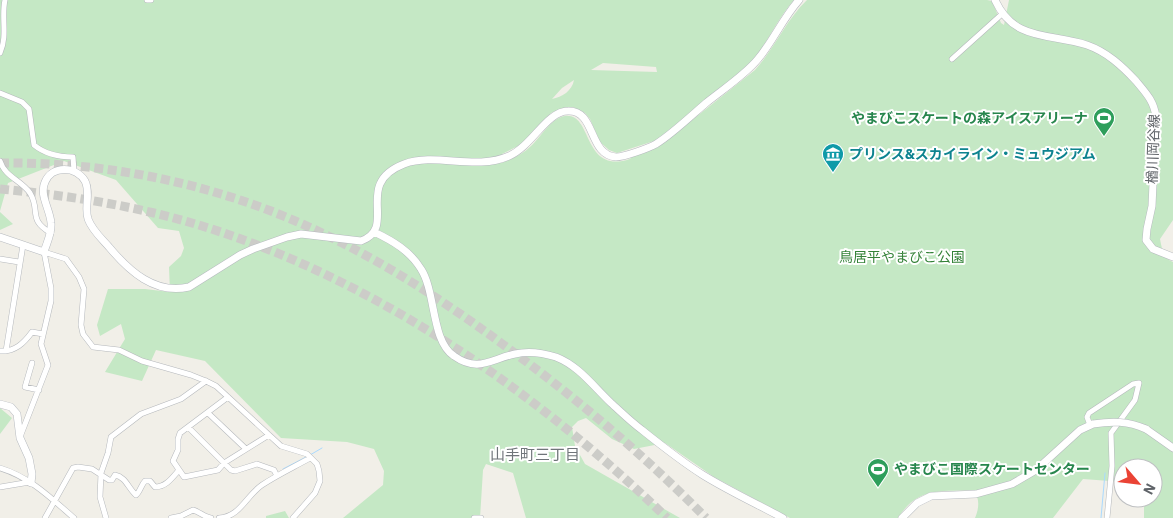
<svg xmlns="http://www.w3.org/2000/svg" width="1173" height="518" font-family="'IBM Plex Sans','Noto Sans JP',sans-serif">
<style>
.green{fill:#c5e8c5;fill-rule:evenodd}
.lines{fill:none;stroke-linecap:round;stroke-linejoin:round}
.stream{stroke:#aadaff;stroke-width:1}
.highway-tunnel{stroke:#ccccc8;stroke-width:9;stroke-dasharray:9 4.5;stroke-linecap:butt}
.street-casing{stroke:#b5b8bc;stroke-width:6}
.secondary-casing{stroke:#b6babf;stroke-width:8}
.street{stroke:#fff;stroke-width:5}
.secondary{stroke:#fff;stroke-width:7}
.secondary-bridge-casing{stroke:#b6babf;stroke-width:8;stroke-linecap:butt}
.secondary-bridge{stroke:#fff;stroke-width:7}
.labels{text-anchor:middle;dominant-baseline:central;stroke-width:4;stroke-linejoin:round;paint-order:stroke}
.leisure-label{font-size:14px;font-weight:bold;fill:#27864d;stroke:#fff;text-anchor:end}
.street-label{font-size:14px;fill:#5f6368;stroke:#fff}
.culture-label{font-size:14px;font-weight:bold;fill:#0d838f;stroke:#fff;text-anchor:start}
.park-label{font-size:14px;fill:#348238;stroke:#fff}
.neighbourhood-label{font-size:15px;fill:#70757a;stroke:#fff}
</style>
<rect width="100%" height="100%" fill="#f1efe8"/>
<!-- green -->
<path class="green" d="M0,0H794C776,20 766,47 748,66L657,140L617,153L609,150L600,142L590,119L585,113L573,107H566L551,113L531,136L520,145L502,154L499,160L501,163C512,159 523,154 531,146C541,137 551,118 565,116C593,112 582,175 630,159L632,156L654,147L657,148L755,70C775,48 786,20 807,0H987L992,1L1001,23L1004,25L1009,0H1173V220L1160,239C1162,249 1163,258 1173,262V518H1144V505L1141,498H1153V468H1123V482L1083,479L1053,518H975C979,508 980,500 974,490C942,492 918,486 898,518H790L714,477L665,443L634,449L612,439L586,418L578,421L572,427L575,446L585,464L680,518H526L513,473L486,464L483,470L480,518H343L383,485L384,471L374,449L347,442L281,438L205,361L156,350L142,381L105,372L125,339L121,324L100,336L97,325L108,289H145L170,292L169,267L181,256L184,248L179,231L158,228L116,180L64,161L8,183L0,211ZM603,63L656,67L657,72L591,70ZM574,80C572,91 562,97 552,99L562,88Z
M0,212L13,224L0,230Z
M0,408L12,418L0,434Z
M285,511L289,518H266V516Z"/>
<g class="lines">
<!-- stream -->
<path class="stream" d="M310,455L322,448
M283,469L306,457
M1101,518L1105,473"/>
<!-- highway-tunnel -->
<path class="highway-tunnel" d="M0,163C81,162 160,174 237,199C333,230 421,284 501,343C574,396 643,454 706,518
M0,189C52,194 104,201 154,213C345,258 528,383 667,518"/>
<!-- street casing -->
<g class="street-casing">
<path id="street" d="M147,0H151
M0,53C8,35 1,18 5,0
M952,59L1002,14
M0,93L22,102L29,109L34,145C45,154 59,157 73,157L74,171
M0,161C5,177 21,180 30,193C41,211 27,219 51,233
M0,259L19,262
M0,351C15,352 24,343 32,332L43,334
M6,351L23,245
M32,363L25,387L39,390
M228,397L180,433L178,439V450L173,461L184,477L218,470L224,463L269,435
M208,413L246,449
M1090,425L1087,417L1089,413L1133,384L1139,383L1135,400L1111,433L1112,466L1107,518
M188,427L231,470L235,471L257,464L274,470L277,476
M20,437L48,365L41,344L51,301V288L44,252L66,259L79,277L84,289L81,325L83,334L93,347L119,350L142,361L191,375L206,381L216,386L228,397L281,446L307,454L317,464L319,471L320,481L315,493L293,518
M0,468C30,477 51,498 74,518
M0,487L30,482
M45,518L73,468L78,467L92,469L109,480H112L115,475C126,477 128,488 136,495C140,492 141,485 145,481H150L155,487C166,487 172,478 179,470
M106,518L100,497L101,473L108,453L111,437L141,414L181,399L206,381
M171,518L181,516L193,510C200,512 204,517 211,518
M219,518C240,517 246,496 262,485C277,475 294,467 310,458
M474,518H481"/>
</g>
<!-- secondary casing -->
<g class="secondary-casing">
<path id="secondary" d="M995,0C1014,42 1050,33 1087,45C1107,52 1122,66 1136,81C1146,93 1154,101 1156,117L1152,206L1147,229L1146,240L1153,249L1173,257
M374,232C393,241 410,251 421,269C436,292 431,341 454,356C478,373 491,359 515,354C528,351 543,353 556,357C579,366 593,386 611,403C621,412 631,422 642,430C662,446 682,462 703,475C729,491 757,504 783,518
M0,237L44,252C47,242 52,233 51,223C50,209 39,195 45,182C52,165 76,166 85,181C91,193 84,207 88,219C92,230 101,238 109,247C129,271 155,295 189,287L240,255L253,249L287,237L301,234L361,241C399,227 352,184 404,164C436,152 475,171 509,156C532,146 547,111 568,111C596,110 588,155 616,157C624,157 649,148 656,144C671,135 692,115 706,103C722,90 745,75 758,59C773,41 783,18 799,0
M0,404L11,407L17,414L20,438L29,458L32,474L31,483
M1146,429L1173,448
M902,518L917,503L931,496L976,494L1012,484L1036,470L1080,430L1093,424"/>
</g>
<!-- street -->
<use href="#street" class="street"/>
<!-- secondary -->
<use href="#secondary" class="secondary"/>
<!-- secondary-bridge casing -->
<g class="secondary-bridge-casing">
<path id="secondary-bridge" d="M1093,424C1112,421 1128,421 1146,429"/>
</g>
<!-- secondary-bridge -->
<use href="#secondary-bridge" class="secondary-bridge"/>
</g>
<!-- icons -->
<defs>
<g id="stadium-pin" transform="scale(1.125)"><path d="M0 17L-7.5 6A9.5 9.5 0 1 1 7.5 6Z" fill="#2e9e5b" stroke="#fff"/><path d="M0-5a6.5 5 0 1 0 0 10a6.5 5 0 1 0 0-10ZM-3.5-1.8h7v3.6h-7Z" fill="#fff"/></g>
<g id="museum-pin" transform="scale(1.125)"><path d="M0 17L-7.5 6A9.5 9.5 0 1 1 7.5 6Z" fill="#0f9aa8" stroke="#fff"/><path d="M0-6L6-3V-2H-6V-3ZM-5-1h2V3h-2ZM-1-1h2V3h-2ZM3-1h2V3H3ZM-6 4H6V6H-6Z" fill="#fff"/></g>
</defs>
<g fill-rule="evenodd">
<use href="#stadium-pin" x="1104" y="118"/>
<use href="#museum-pin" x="833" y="154"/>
<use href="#stadium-pin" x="878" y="469"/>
</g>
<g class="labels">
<!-- leisure labels -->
<g class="leisure-label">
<text x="1088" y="118">やまびこスケートの森アイスアリーナ</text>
<text x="894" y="469" text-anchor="start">やまびこ国際スケートセンター</text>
</g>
<!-- street labels -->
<g class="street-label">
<text transform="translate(1153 149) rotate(-88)">楢川岡谷線</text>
</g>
<!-- culture labels -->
<g class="culture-label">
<text x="849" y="154">プリンス&amp;スカイライン・ミュウジアム</text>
</g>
<!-- park labels -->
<g class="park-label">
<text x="902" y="257">鳥居平やまびこ公園</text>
</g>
<!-- neighbourhood labels -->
<g class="neighbourhood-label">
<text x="535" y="454">山手町三丁目</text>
</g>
</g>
<!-- north arrow -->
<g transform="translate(1138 483) rotate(118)"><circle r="24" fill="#ffffff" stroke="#bfc1c3"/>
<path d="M0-4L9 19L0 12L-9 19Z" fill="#ea4335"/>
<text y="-8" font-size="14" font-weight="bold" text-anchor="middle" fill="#5f6368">N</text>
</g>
</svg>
